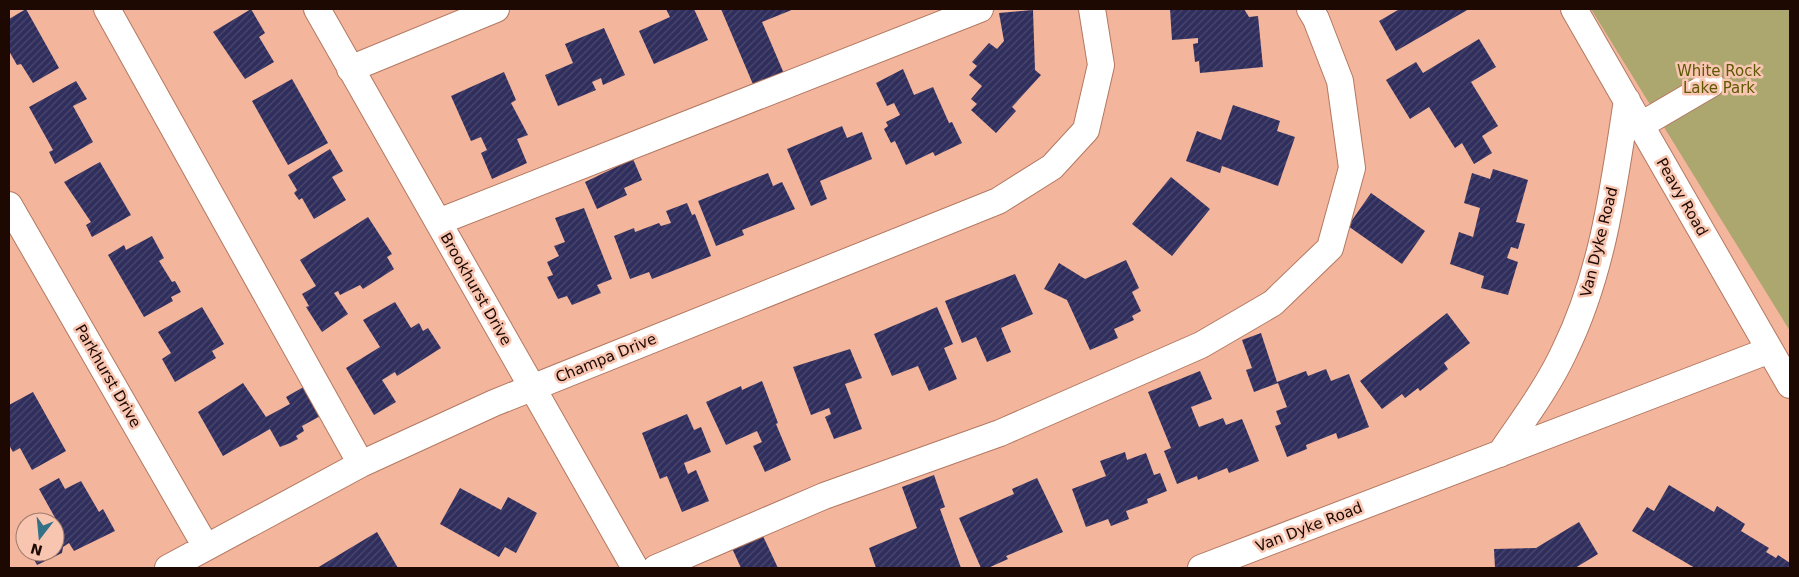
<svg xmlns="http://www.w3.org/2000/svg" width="1799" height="577" font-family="'DejaVu Sans',sans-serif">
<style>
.park{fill:#aca66f}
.building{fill:url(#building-hatch)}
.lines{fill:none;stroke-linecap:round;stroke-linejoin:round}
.minor-casing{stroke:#b37962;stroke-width:28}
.minor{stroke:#fff;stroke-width:26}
.labels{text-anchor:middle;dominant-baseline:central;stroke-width:5;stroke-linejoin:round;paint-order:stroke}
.park-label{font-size:15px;fill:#5f5805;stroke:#f8c5b1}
.street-label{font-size:15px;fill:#1d0802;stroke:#f8c5b1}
</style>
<defs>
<pattern id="building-hatch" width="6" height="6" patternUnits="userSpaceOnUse" patternTransform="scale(1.25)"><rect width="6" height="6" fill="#302e5d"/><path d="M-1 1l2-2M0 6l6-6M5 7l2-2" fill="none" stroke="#4c496e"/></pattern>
</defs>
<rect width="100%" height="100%" fill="#f3b59c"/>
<!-- park -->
<path class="park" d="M1591,9H1790V331Z"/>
<!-- building -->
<path class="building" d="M26,9L59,68L33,83L21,64L17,65L9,51V19Z
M251,9L265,33L259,37L274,62L245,79L213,32Z
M666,9H694L708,40L654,64L639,31L670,17Z
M721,9H794L762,22L785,76L755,89Z
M1170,9H1244L1249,17L1258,16L1263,67L1200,73L1199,61L1195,62L1193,44L1198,43V38L1172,40Z
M1397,9H1469L1396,51L1379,21L1398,10Z
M1033,10L1035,70L1041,75L1012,107L1016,111L996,133L971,110L977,104L971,99L982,86L969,75L977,66L972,62L989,43L997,49L1004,41L999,13Z
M604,28L625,75L603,85L601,78L592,82L596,90L558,106L545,75L573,63L565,44Z
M1479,39L1496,67L1471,82L1498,126L1482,136L1492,153L1474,164L1462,143L1455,148L1429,107L1410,119L1386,80L1416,62L1423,73Z
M903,69L914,95L933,87L949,123L952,122L962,143L935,156L933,152L906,165L895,141L891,143L884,129L888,126L886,122L900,115L894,103L887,106L876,83Z
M504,72L516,100L511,103L528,135L517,139L527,163L492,179L481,153L487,150L481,137L471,141L451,96Z
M292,79L328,143L288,165L252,101Z
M76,81L87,99L73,106L93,142L55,164L49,152L53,150L29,107Z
M1233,105L1280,121L1277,131L1295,137L1278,186L1222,166L1220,173L1186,161L1197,131L1221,140Z
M842,126L847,138L862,132L872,159L820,181L827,199L811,206L787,149Z
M330,149L343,171L332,177L346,200L314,219L302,198L299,200L294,193L297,190L288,175Z
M633,159L642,180L624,188L627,195L597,209L585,182Z
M100,162L131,215L92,237L86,225L91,222L64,182Z
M1493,169L1528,180L1516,222L1525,224L1518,249L1511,247L1507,258L1518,262L1508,295L1481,288L1484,276L1450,264L1459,232L1473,237L1480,208L1464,203L1472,173L1490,179Z
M768,173L773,186L782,182L795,209L742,230L744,235L716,246L698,201Z
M1171,177L1210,209L1172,256L1132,224Z
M1371,193L1425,231L1402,264L1348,226Z
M687,203L692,215L695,214L711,256L652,279L649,272L630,279L614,236L634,228L635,232L659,223L661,226L671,223L666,211Z
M584,208L612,279L597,285L601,293L572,305L567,296L558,299L547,277L553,275L547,262L559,256L554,246L565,242L555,218Z
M368,217L392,254L387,257L394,269L363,289L360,285L340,295L338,291L334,293L348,314L322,332L306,307L309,306L302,294L316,286L300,260Z
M152,236L164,258L159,261L172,282L175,281L181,292L171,297L173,301L144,317L108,255L124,245L126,250Z
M1126,260L1139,288L1132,292L1141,311L1132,316L1134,320L1114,329L1118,338L1090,350L1067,300L1044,289L1059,263L1085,279Z
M1015,274L1033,314L1001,328L1011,352L987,362L976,337L962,343L945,301Z
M395,302L411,328L419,323L423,331L428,328L441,348L397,376L395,372L382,380L396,402L374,415L346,368L380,347L363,320Z
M202,307L224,344L212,351L216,358L175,382L162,359L171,353L158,332Z
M937,307L953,344L944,348L957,379L929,391L918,366L892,376L874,334Z
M1447,313L1470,343L1444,363L1448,369L1420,391L1418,388L1405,398L1402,394L1382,409L1360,381Z
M1261,333L1277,382L1306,371L1308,376L1326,369L1331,381L1349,374L1369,427L1338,439L1336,433L1306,445L1307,449L1287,457L1275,426L1281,424L1276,411L1287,407L1278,383L1254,392L1246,370L1252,368L1242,340Z
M850,349L862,378L845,384L862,429L834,439L825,417L831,414L829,408L811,415L793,367Z
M1200,371L1212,399L1191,407L1199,427L1223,418L1226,425L1242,419L1259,461L1229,473L1227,468L1198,480L1197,476L1177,484L1164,451L1171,448L1148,392Z
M762,381L778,423L776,424L791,460L765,472L753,446L762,442L757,431L726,445L706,402L741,386L742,390Z
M243,383L266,417L290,404L286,397L307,385L324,414L302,426L304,431L296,436L298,439L290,443L280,447L270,429L223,456L198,412Z
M33,392L66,451L32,470L20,448L13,452L9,445V405Z
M687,414L694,430L701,427L711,452L684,463L688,474L696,470L709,501L682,512L667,476L660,479L642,433Z
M1125,452L1127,460L1146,453L1154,475L1160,473L1167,491L1147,499L1148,503L1126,511L1129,519L1111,526L1108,519L1086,527L1072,489L1106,476L1100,461Z
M934,475L945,507L940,509L961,568H876L869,548L917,528L902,487Z
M59,478L65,489L81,481L99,512L103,509L115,531L74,551L69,543L63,547L62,553L37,565L30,552H55V525L58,523L39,489Z
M1037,478L1063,532L1006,556L1008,559L988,568H981L959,518L1014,494L1012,489Z
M1669,485L1714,512L1717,506L1745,524L1741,531L1769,548L1766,552L1776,558L1778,555L1790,563V568H1695L1632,531L1647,507L1654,511Z
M460,488L501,510L508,497L537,513L516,553L505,547L499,557L440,524Z
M1579,522L1598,554L1575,568H1495L1494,549L1536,548Z
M377,532L398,568H317Z
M761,532L778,568H741L731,546Z"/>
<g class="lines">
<!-- minor casing -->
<g class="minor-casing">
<path id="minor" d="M107,9L361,464
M317,9L635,568
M1574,9L1790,385
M350,69L496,9
M1641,125L1711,84
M9,205L206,547
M438,222L980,9
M1500,454C1523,420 1548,387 1565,350C1603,272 1614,185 1627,100
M168,568L361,464L494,403L998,201L1052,167L1086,130L1101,65L1092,9
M656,568L824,496L1000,433L1201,345L1273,303L1330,248L1352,168L1340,81L1316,19L1310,9
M1201,568L1770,350"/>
</g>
<!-- minor -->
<use href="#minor" class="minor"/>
</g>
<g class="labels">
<!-- park labels -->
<g class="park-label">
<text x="1719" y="71">White Rock<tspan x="1719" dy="17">Lake Park</tspan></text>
</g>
<!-- street labels -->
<g class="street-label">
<text transform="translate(1682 197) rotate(60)">Peavy Road</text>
<text transform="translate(1599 242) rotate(-76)">Van Dyke Road</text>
<text transform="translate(476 289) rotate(60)">Brookhurst Drive</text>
<text transform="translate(606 358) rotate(-22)">Champa Drive</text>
<text transform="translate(108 376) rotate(60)">Parkhurst Drive</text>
<text transform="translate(1309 527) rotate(-21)">Van Dyke Road</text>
</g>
</g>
<!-- border -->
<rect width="1799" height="577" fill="none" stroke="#1d0802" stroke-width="20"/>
<!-- north arrow -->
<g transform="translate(40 537) rotate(196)"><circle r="24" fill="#f8c5b1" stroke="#a0796b"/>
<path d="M0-4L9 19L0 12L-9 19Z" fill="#337187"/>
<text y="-8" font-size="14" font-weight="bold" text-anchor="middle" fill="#1d0802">N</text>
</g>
</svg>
